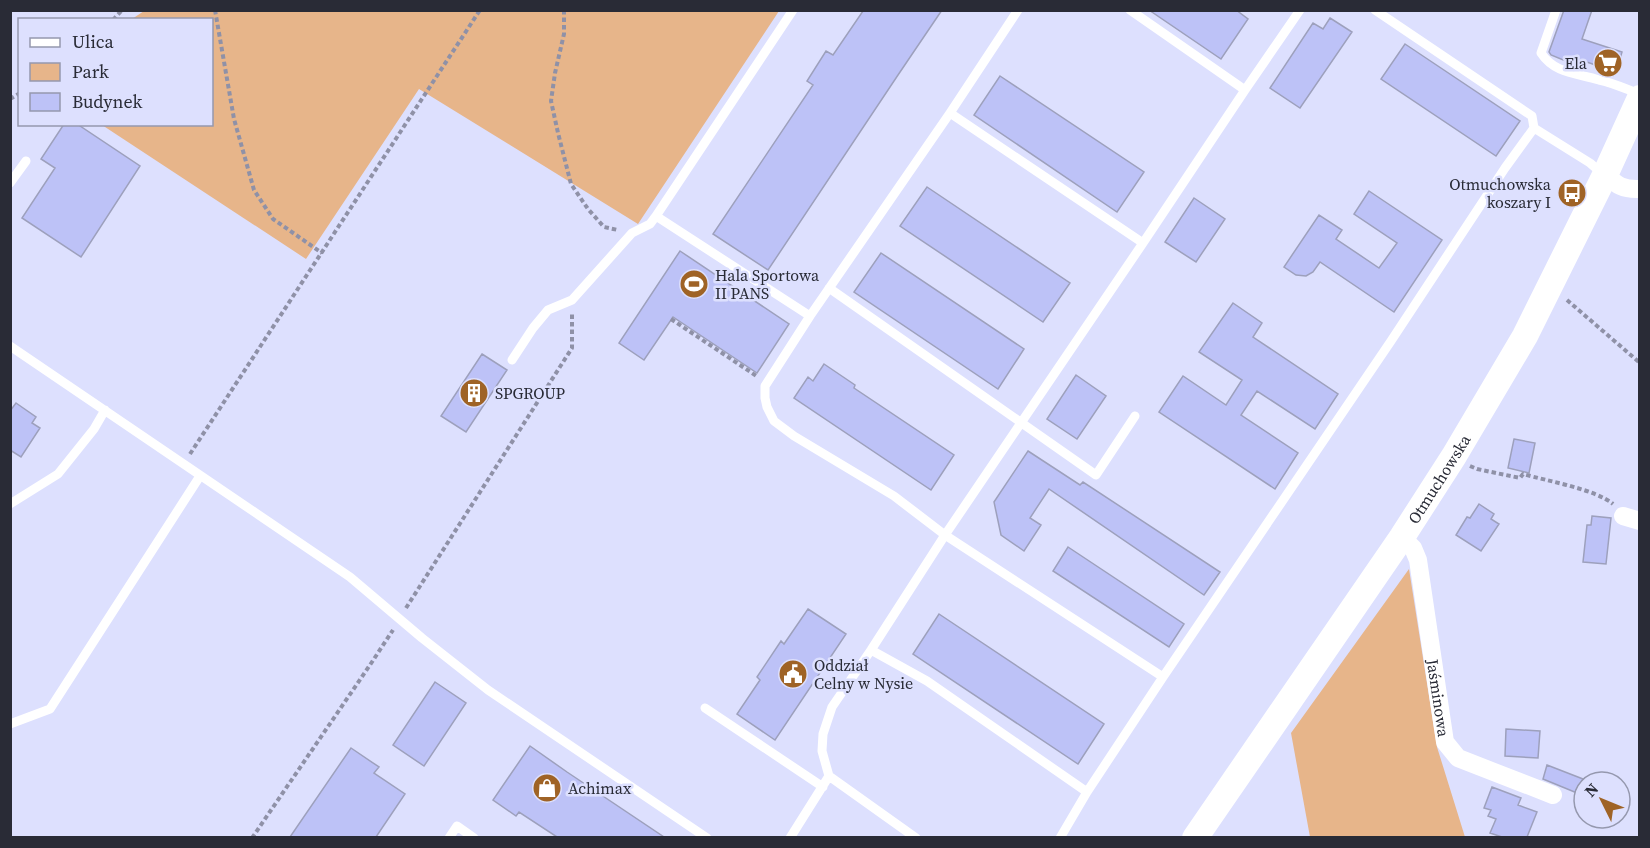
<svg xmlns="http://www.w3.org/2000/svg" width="1650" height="848" font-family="'Source Serif 4',serif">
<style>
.green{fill:#e7b58a}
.building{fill:#bdc2f7;stroke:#9da0bc;stroke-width:1.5}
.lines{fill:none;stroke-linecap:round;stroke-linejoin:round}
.path{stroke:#8f91a7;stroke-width:4;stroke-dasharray:4.5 3;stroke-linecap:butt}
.service{stroke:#fff;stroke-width:9}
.minor{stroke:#fff;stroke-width:18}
.secondary{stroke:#fff;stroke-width:26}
.labels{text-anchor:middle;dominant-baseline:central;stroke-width:5;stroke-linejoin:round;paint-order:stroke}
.poi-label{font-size:16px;fill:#292b36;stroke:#dde0fe;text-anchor:start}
.street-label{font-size:16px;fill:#292b36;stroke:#dde0fe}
</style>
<rect width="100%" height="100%" fill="#dde0fe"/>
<!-- green -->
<path class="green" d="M144,11V10L779,11L638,224L419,89L306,259L102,125L212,124V20L132,19Z
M1409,569L1437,747L1465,837H1310L1291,733Z"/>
<!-- building -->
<path class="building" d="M942,10L898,75L768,270L713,234L813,85L807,81L826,51L833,55L863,11Z
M1149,10H1236L1248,19L1221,59Z
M1564,10H1592L1582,39L1622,52L1616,72L1575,58L1573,64L1551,55L1549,52Z
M1330,18L1352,32L1300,108L1270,88L1313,23L1323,29Z
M1405,44L1520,121L1496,156L1381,79Z
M1000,76L1144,172L1117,212L974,115Z
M64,124H77L140,166L81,257L22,218L55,168L41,159Z
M927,187L1070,283L1043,322L900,226Z
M1369,191L1442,240L1394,312L1320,262L1313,272L1306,276L1296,275L1284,267L1319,215L1342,230L1336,239L1379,268L1397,243L1354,214Z
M1194,198L1225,219L1196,262L1165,242Z
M680,251L789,324L757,373L673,317L644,360L619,343Z
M881,253L1024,349L998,389L854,292Z
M1233,303L1262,323L1253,337L1338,394L1315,429L1257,391L1241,415L1298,453L1275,489L1159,412L1183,376L1226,405L1242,380L1199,352Z
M482,354L507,370L466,432L441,416Z
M824,364L855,385L854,388L954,455L931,490L794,398L808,377L813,381Z
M1076,375L1106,396L1077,439L1047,419Z
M16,403L36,417L32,423L40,428L21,457L10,450V411Z
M1514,439L1535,443L1529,473L1508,468Z
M1028,451L1080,485L1083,482L1220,572L1204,595L1049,489L1030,518L1041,525L1024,551L1001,535L994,502Z
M1479,504L1494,514L1491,519L1499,524L1481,551L1456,535L1467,517L1470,518Z
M1592,516L1611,518L1606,564L1583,562L1587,525H1591Z
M1068,547L1184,624L1169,647L1053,571Z
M808,609L846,634L775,740L737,714L760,680L757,677L781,641L784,644Z
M939,614L1104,724L1078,764L913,654Z
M435,682L466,703L424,766L393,745Z
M1506,729L1540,731L1538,758L1505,756Z
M530,746L567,772L664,837H557L519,812L516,816L493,800Z
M351,748L379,767L374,773L405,794L376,837H290Z
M1547,765L1583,779L1577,793L1543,779Z
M1492,787L1521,798L1518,805L1537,812L1527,837H1502L1490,833L1496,819L1488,816L1491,810L1484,808Z"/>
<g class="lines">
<!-- path -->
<path class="path" d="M215,10L234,119L254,190L273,219L322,253
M564,10V34L555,73L551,101L558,133L571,184L588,209L604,227L618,230
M113,20L122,10
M10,99L20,93
M1567,300L1640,363
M671,319L758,377
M190,454L480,10
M1470,466L1477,469L1520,478L1523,474C1547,481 1595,489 1613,504
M406,608L572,348V313
M252,838L370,665L393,630"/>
<!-- service -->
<path class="service" d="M793,10L656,216L810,316
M1130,10L1245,90
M1556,10L1541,53C1555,74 1577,73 1599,80C1613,83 1626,89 1640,94
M950,113L1143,243
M1534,128L1590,163L1604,175
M10,183L26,161
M829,288L1096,475L1135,416
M10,346L350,577L422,638L488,690L707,838
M512,360L533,328L548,310L572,300L632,233L650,224L656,216
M10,504L58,474L94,429L105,410
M871,650L927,681L1087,792
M1163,677L945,535L1143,243L1245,90L1300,10
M705,708L823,787
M10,724L50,709L200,476
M829,776L916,838
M449,838L457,826L474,838
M790,838L829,776L822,751L823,734L832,707L871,650L945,535L894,496L794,436L774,421L767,407L765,398V386L810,316L950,113L1018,10
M1060,838L1087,792L1163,677L1391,341L1505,168L1534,128L1532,116L1375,10"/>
<!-- minor -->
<g class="minor">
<path d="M1605,175C1617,185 1623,190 1640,189"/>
<path d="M1623,516L1640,521"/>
<path id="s1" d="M1402,537L1413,548L1418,560L1445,742L1458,758L1553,795"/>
</g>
<!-- secondary -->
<path class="secondary" id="s2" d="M1195,838L1402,537L1454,456L1525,336L1605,175L1640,98"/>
</g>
<!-- icons -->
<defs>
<g id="supermarket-disc" transform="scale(1.5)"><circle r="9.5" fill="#9f6326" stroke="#dde0fe"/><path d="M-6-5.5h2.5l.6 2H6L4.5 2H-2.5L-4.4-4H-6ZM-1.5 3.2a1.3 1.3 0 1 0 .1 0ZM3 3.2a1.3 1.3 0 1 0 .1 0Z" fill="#fff"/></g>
<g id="bus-disc" transform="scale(1.5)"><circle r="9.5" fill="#9f6326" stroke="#dde0fe"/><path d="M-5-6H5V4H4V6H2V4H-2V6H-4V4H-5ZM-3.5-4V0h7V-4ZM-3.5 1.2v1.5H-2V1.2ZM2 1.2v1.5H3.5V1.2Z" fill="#fff"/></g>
<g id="stadium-disc" transform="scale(1.5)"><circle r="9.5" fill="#9f6326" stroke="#dde0fe"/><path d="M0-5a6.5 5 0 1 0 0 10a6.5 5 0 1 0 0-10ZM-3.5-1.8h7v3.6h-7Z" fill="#fff"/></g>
<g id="building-disc" transform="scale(1.5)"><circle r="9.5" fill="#9f6326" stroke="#dde0fe"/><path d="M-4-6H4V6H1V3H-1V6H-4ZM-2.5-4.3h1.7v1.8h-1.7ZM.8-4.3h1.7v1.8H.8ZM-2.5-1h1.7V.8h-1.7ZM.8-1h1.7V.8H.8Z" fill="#fff"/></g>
<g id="civic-disc" transform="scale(1.5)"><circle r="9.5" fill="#9f6326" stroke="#dde0fe"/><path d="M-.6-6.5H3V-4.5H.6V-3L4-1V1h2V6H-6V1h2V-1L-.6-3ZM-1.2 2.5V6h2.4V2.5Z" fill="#fff"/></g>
<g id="shop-disc" transform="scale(1.5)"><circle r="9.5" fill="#9f6326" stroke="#dde0fe"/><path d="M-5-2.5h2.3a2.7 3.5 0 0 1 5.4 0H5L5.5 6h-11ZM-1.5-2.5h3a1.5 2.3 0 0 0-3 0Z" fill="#fff"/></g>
</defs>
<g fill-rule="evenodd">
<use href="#supermarket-disc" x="1608" y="63"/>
<use href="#bus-disc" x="1572" y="193"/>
<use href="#stadium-disc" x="694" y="284"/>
<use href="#building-disc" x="474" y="393"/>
<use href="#civic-disc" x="793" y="674"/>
<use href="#shop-disc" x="547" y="788"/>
</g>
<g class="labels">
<!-- poi labels -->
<g class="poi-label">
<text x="1587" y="63" text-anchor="end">Ela</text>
<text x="1551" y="184" text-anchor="end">Otmuchowska<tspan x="1551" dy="18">koszary I</tspan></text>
<text x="715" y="275">Hala Sportowa<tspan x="715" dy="18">II PANS</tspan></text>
<text x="495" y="393">SPGROUP</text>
<text x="814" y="665">Oddział<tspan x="814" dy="18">Celny w Nysie</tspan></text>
<text x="568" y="788">Achimax</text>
</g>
<!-- street labels -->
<g class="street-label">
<text stroke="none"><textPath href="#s2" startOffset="434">Otmuchowska</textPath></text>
<text stroke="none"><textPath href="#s1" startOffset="168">Jaśminowa</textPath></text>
</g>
</g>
<!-- border -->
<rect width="1650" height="848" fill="none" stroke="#292b36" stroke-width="24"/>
<!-- legend -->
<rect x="18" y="18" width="195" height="108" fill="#dde0fe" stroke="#9598ae" stroke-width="1.5"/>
<rect x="30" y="38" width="30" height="9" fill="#ffffff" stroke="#9598ae" stroke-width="1.5"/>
<text x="72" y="48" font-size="18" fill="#292b36">Ulica</text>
<rect x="30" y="63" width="30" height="18" fill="#e7b58a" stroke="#9598ae" stroke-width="1.5"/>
<text x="72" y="78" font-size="18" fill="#292b36">Park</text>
<rect x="30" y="93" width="30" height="18" fill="#bdc2f7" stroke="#9598ae" stroke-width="1.5"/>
<text x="72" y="108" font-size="18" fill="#292b36">Budynek</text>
<!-- north arrow -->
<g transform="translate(1602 800) rotate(313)"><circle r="28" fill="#dde0fe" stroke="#9598ae" stroke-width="1.5"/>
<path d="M0-4.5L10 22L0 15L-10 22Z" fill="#9f6326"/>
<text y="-9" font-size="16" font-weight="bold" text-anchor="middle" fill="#292b36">N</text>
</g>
</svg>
